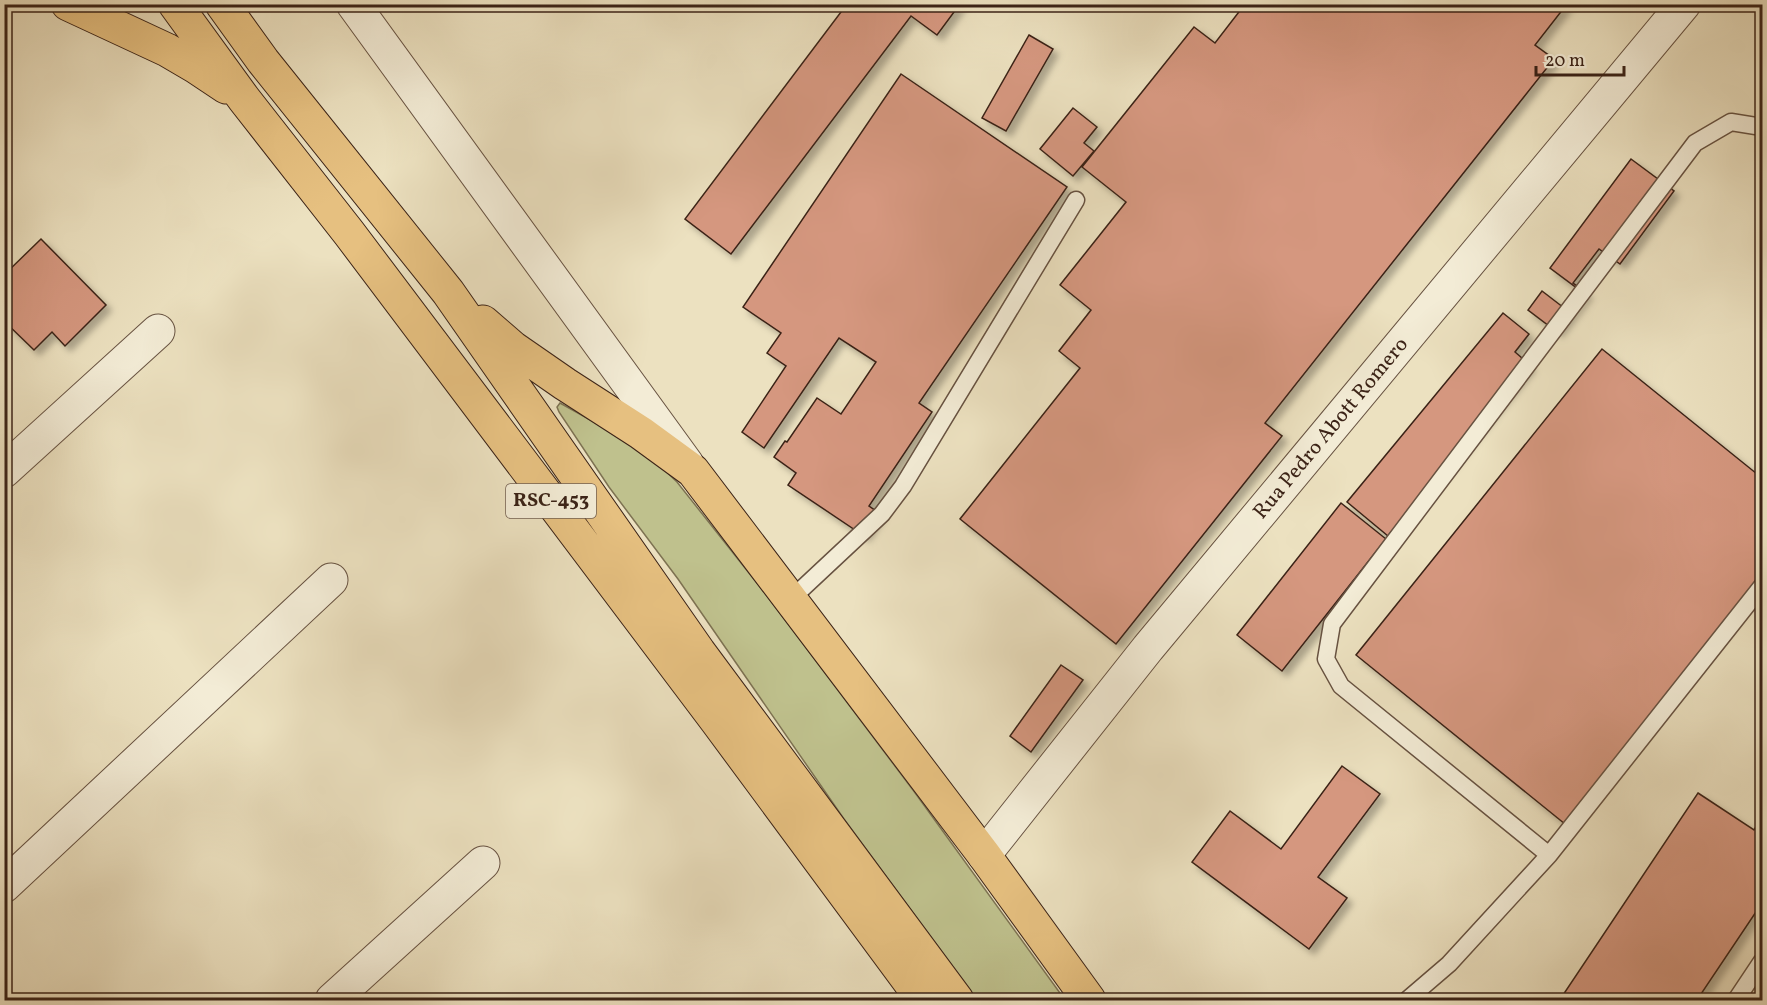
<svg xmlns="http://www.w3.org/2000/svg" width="1767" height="1005" font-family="Vollkorn,serif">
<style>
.green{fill:#bfc18d;stroke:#7d7252;stroke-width:1.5}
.building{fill:#d5977f;stroke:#3b2317;stroke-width:1.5;filter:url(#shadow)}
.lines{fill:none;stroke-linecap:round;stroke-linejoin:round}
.service-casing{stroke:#675241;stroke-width:19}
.minor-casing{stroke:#675241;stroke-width:35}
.tertiary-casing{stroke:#675241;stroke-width:35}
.trunk-casing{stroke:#3b2317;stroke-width:35}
.service{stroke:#f3ecd6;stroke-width:16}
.minor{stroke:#f3ecd6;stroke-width:33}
.tertiary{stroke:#f3ecd6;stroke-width:33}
.trunk{stroke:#e6c080;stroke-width:33}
.labels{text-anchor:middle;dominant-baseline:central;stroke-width:5;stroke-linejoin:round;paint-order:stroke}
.shield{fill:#f3ecd6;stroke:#725f50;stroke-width:1.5}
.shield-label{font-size:20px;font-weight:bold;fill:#3b2317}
.street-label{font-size:21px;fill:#3b2317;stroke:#f3ecd6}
</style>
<defs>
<filter id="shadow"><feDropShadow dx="5.5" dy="5.5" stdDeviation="3" flood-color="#0004"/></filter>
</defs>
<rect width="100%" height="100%" fill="#ece1c0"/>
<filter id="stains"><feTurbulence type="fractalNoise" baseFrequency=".00333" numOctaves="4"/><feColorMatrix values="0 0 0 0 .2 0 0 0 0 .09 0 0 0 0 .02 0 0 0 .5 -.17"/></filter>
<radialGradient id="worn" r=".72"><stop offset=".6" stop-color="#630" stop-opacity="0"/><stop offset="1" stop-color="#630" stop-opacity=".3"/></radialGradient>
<!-- green -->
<path class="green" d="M560,403L612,432L654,460L677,482L764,592L913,790L1065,1000H977L844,819L678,579L609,487L559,412L557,407Z"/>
<!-- building -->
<path class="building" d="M847,4H960L937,35L911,16L731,254L685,219Z
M1245,4H1567L1535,45L1554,59L1265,423L1282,436L1116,644L960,519L1080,368L1059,351L1091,310L1060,285L1126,202L1082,167L1194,27L1215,43Z
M1029,35L1053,49L1006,131L982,118Z
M901,74L1067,187L919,403L932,412L869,506L879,513L864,536L788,485L796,473L774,457L785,441L787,442L817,398L841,414L876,362L839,338L764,448L742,432L786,366L767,353L781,333L743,307Z
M1073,108L1097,127L1084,143L1094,151L1073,176L1040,149Z
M1631,159L1674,191L1620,264L1599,249L1573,283L1587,293L1557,332L1528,310L1542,291L1568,311L1582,292L1550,268Z
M41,239L106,305L65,346L52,332L34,350L4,321V275Z
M1503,313L1529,334L1515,352L1530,365L1388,536L1347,502Z
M1602,349L1762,478V578L1565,824L1356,655Z
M1341,503L1386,539L1282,671L1237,635Z
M1061,665L1083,680L1031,752L1010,736Z
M1342,766L1380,794L1318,877L1347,898L1309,949L1192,862L1230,811L1281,849Z
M1698,793L1754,830L1762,817V903L1697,1000H1565L1561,998Z"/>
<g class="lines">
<!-- service casing -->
<g class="service-casing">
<path id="service" d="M790,600L882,514L903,486L1076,200
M1549,855L1341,686L1326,659L1332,624L1695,143L1731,122L1762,127
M1407,1000L1449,964L1549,855L1762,586
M1736,1000L1762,961"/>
</g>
<!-- minor casing -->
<g class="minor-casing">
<path id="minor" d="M353,4L687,464
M4,471L158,331
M4,886L331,580
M332,1000L483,863"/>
</g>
<!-- tertiary casing -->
<g class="tertiary-casing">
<g id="tertiary">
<path id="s1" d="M984,855L1148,648L1684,4"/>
</g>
</g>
<!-- trunk casing -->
<g class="trunk-casing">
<path id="trunk" d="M68,4L167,50L196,67L226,87
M175,4L244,99L349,233L716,720L923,1000
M222,4L263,61L448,292L699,652L957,1000
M483,322L513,348L565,384L641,433L693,471L984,855L1089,1000"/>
</g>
<!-- service -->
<use href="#service" class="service"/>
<!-- minor -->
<use href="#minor" class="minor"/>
<!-- tertiary -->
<use href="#tertiary" class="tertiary"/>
<!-- trunk -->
<use href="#trunk" class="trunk"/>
</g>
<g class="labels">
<!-- shield labels -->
<rect class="shield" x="506" y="484" width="90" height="34" rx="4.5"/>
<g class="shield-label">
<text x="551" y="501">RSC-453</text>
</g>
<!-- street labels -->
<g class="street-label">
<text stroke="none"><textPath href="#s1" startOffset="550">Rua Pedro Abott Romero</textPath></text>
</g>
</g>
<!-- margin -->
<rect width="1767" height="1005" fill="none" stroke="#ece1c0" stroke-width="24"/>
<rect x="6" y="6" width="1755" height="993" fill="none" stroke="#3b2317" stroke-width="3"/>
<rect x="12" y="12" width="1743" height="981" fill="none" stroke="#3b2317" stroke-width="1.5"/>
<!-- scale -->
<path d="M1536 66v9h88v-9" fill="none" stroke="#3b2317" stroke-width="3"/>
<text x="1545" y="66" font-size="18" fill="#3b2317" stroke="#f3ecd6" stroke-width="4.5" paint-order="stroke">20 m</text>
<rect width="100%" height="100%" filter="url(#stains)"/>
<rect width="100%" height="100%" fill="url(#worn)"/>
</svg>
